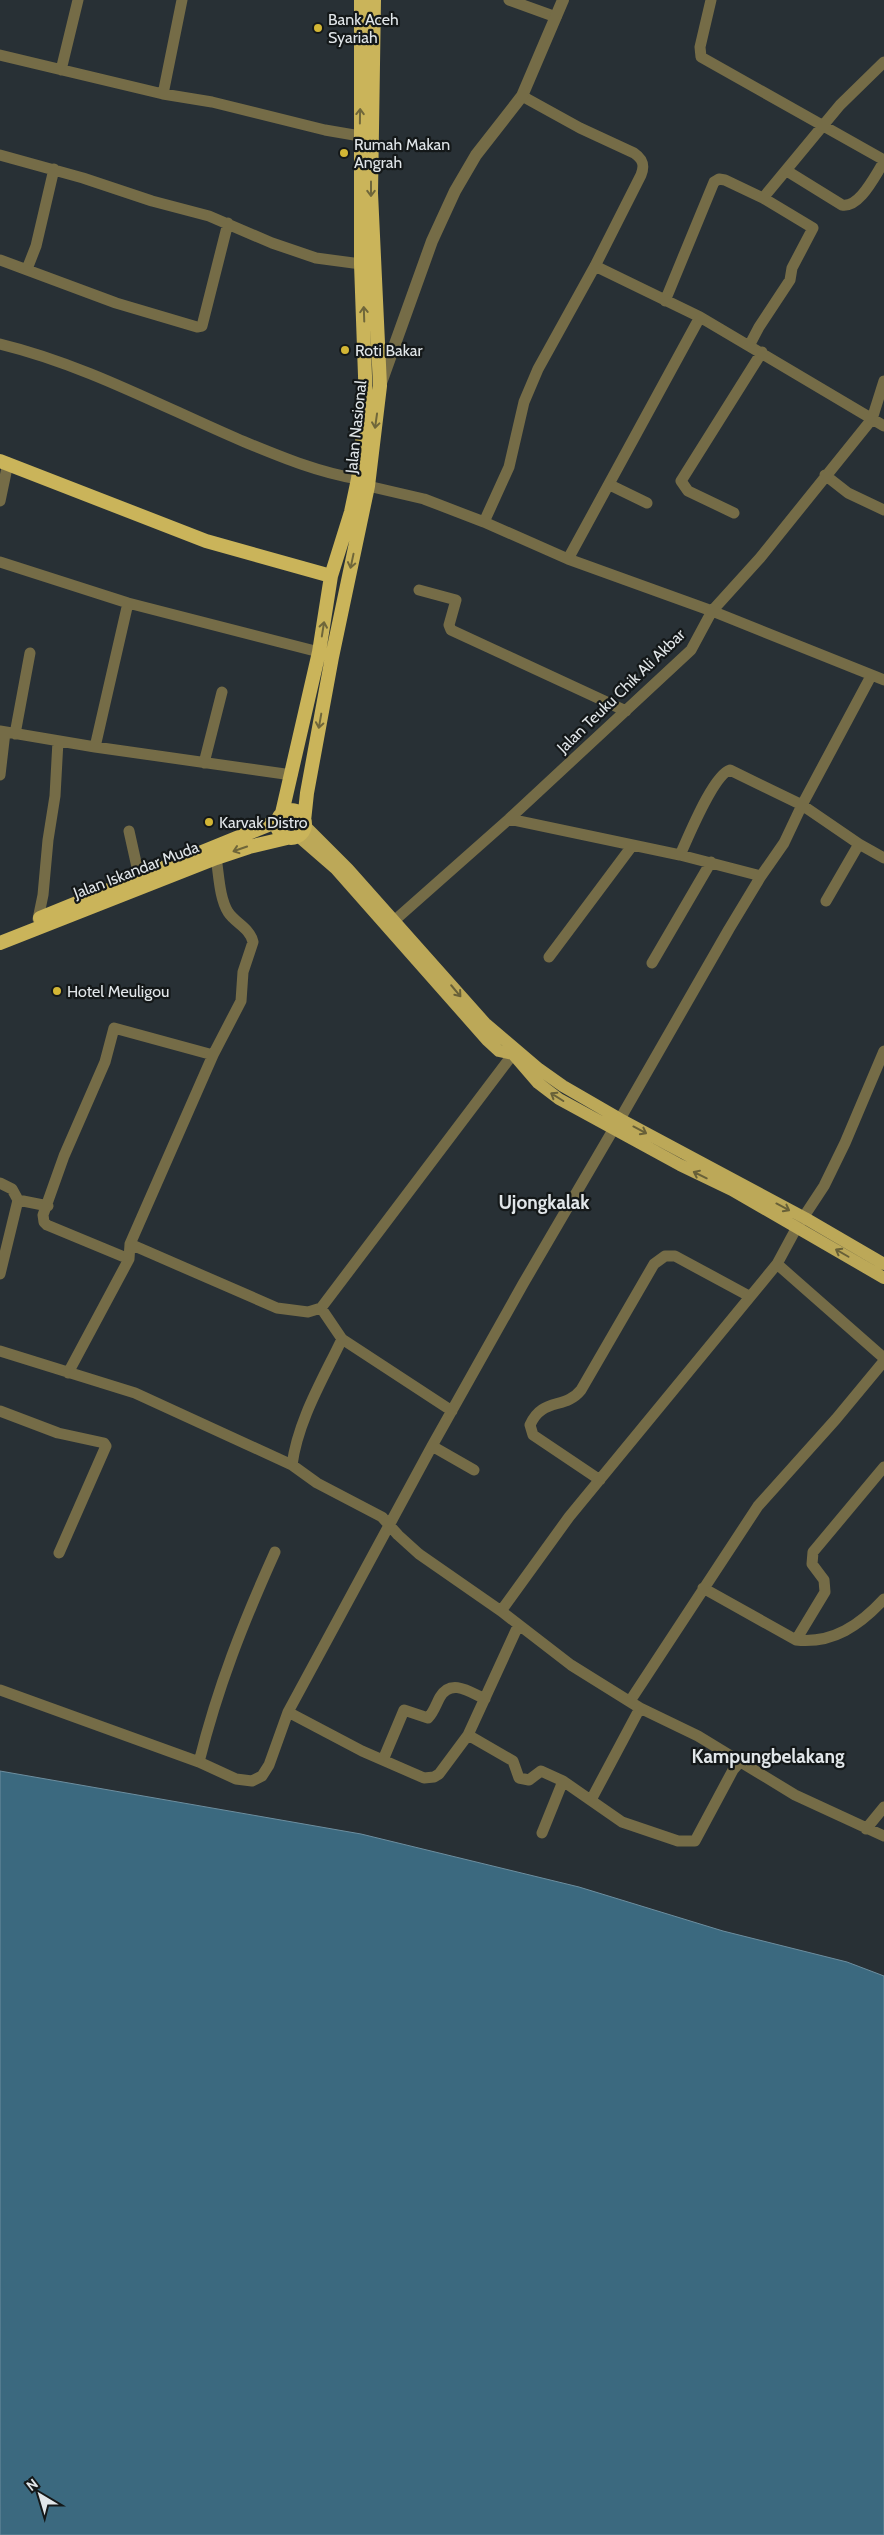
<svg xmlns="http://www.w3.org/2000/svg" width="884" height="2535" font-family="Cabin,sans-serif">
<style>
.water{fill:#3b697f;stroke:#6d8e9f}
.lines{fill:none;stroke-linecap:round;stroke-linejoin:round}
.minor{stroke:#756c47;stroke-width:11}
.tertiary{stroke:#756c47;stroke-width:12}
.primary{stroke:#bca858;stroke-width:12}
.trunk{stroke:#cab45a;stroke-width:14}
.oneway{stroke:#6f663a}
.oneway2{stroke:#686038}
.poi-dot{fill:#d3b635;stroke:#141819;stroke-width:2}
.labels{text-anchor:middle;dominant-baseline:central;stroke-width:4.5;stroke-linejoin:round;paint-order:stroke}
.poi-label{font-size:16px;fill:#e1e6e9;stroke:#141819;text-anchor:start}
.street-label{font-size:16px;fill:#e1e6e9;stroke:#141819}
.quarter-label{font-size:19px;font-weight:bold;fill:#e1e6e9;stroke:#141819}
</style>
<rect width="100%" height="100%" fill="#283035"/>
<!-- water -->
<path class="water" d="M0,1771L361,1834L579,1887L723,1931L847,1962L884,1976V2535H0Z"/>
<g class="lines">
<!-- minor -->
<path class="minor" d="M509,0L556,17
M711,0L700,47L701,57L884,160
M0,55L163,94L212,102L325,130L360,136
M61,70L78,0
M163,94L182,0
M0,155L83,178L152,201L209,216L272,243L316,258L361,264
M787,171L842,205C860,208 875,175 884,162
M763,198L840,105L884,62
M0,260L116,303L197,327L202,326L228,223
M595,266L700,317L884,426
M27,269L36,246L54,169
M665,301L714,182L719,179L725,180L763,198L813,228L792,268L790,280L759,327L749,346
M0,344C83,364 161,406 240,440C279,456 316,472 358,479
M825,475L848,493L884,510
M610,485L647,503
M368,486L424,499L484,522L568,559L712,611L884,680
M0,501L8,463
M734,513L688,491L681,481L762,352
M484,522L509,467L524,402L538,369L595,266L641,175C645,165 643,159 634,153L580,128L522,96
M568,559L700,317
M0,562L128,603L319,652
M419,590L456,600L449,625L451,630L626,711
M0,731L95,747L292,775
M15,734L30,653
M95,747L128,603
M204,763L222,692
M0,775L5,732
M509,819L680,855L761,876
M129,831L139,876
M680,855C688,838 713,775 730,770L802,805L859,844L884,858
M826,901L859,844
M38,919L43,895L48,840L55,796L58,741
M395,920L509,819L691,650L712,611L760,558L872,419L884,381
M549,957L632,846
M652,963L711,862
M620,1119L729,929L761,876L784,843L802,805L871,676
M0,1183L12,1189L18,1200L0,1274
M18,1200L48,1206
M130,1244L277,1308L308,1312L321,1308L513,1054
M129,1259L47,1225L44,1222L43,1215L64,1156L105,1062L114,1028L213,1055
M777,1264L884,1358
M321,1308L342,1339L452,1411
M0,1351L135,1393L292,1465L317,1483L382,1517L398,1535L419,1554L501,1611L571,1665L640,1708L698,1736L795,1795L884,1836
M68,1373L129,1259L130,1244L213,1055L241,1001L243,972L253,942C250,928 235,923 228,912C219,897 219,874 216,858
M0,1411L58,1433L104,1443L106,1446L59,1553
M432,1446L474,1470
M292,1465C298,1420 323,1379 342,1339
M600,1480L533,1435L530,1425C542,1397 565,1410 581,1390L654,1264L665,1256H675L749,1296
M703,1588L796,1640C833,1644 860,1625 884,1599
M501,1611L569,1517L777,1264L797,1227L824,1186L845,1143L884,1051
M796,1640L825,1592L824,1580L812,1564L813,1552L884,1467
M0,1690L199,1762L236,1779L252,1781L262,1776L269,1765L288,1712L432,1446L523,1284L613,1130
M630,1701L758,1506L836,1419L884,1361
M288,1712L362,1751L424,1778L434,1777L439,1774L468,1735L518,1626
M468,1735L513,1761L519,1778L529,1780L541,1771L563,1781L622,1822L678,1841H695L733,1770L740,1762
M383,1760L404,1710L428,1718C434,1712 436,1704 440,1697C451,1678 470,1692 485,1699
M199,1762C218,1686 243,1623 275,1552
M591,1800L640,1708
M866,1829L884,1807
M542,1833L563,1781"/>
<!-- tertiary -->
<path class="tertiary" d="M381,383L432,241L455,191L476,155L522,96L563,0"/>
<!-- primary -->
<path class="primary" d="M305,826L348,869L485,1023L539,1069L563,1086L620,1119L805,1218L884,1264
M298,836L336,869L487,1040L499,1051L513,1054L538,1083L559,1099L680,1165L732,1190L884,1278"/>
<!-- trunk -->
<path class="trunk" d="M0,461L206,541L331,576
M277 824a14 14 0 1 1 28 0a14 14 0 1 1-28 0Z
M282,813L319,652L331,576L351,512L358,479L366,404L361,264V0
M304,821L307,793L332,657L368,486L380,386L371,193L374,0
M40,918L278,821
M0,943L216,858L249,847L287,838"/>
</g>
<!-- one-way arrows -->
<defs><path id="oneway-shaft" d="M-6 0H5M1.5-3L5.5 0L1.5 3" fill="none" stroke-width="1.6" stroke-linecap="round" stroke-linejoin="round" transform="scale(1.25)"/></defs>
<g class="oneway">
<use href="#oneway-shaft" transform="translate(360 116) rotate(-89)"/>
<use href="#oneway-shaft" transform="translate(371 189) rotate(90)"/>
<use href="#oneway-shaft" transform="translate(364 314) rotate(-92)"/>
<use href="#oneway-shaft" transform="translate(376 421) rotate(98)"/>
<use href="#oneway-shaft" transform="translate(352 561) rotate(102)"/>
<use href="#oneway-shaft" transform="translate(323 629) rotate(-81)"/>
<use href="#oneway-shaft" transform="translate(320 721) rotate(100)"/>
<use href="#oneway-shaft" transform="translate(240 849) rotate(161)"/>
</g>
<g class="oneway2">
<use href="#oneway-shaft" transform="translate(456 991) rotate(50)"/>
<use href="#oneway-shaft" transform="translate(557 1097) rotate(-148)"/>
<use href="#oneway-shaft" transform="translate(640 1130) rotate(28)"/>
<use href="#oneway-shaft" transform="translate(700 1175) rotate(-154)"/>
<use href="#oneway-shaft" transform="translate(783 1207) rotate(28)"/>
<use href="#oneway-shaft" transform="translate(842 1253) rotate(-150)"/>
</g>
<!-- markers -->
<g class="poi-dot">
<circle cx="318" cy="28" r="5"/>
<circle cx="344" cy="153" r="5"/>
<circle cx="345" cy="350" r="5"/>
<circle cx="209" cy="822" r="5"/>
<circle cx="57" cy="991" r="5"/>
</g>
<g class="labels">
<!-- poi labels -->
<g class="poi-label">
<text x="328" y="19">Bank Aceh<tspan x="328" dy="18">Syariah</tspan></text>
<text x="354" y="144">Rumah Makan<tspan x="354" dy="18">Angrah</tspan></text>
<text x="355" y="350">Roti Bakar</text>
<text x="219" y="822">Karvak Distro</text>
<text x="67" y="991">Hotel Meuligou</text>
</g>
<!-- street labels -->
<g class="street-label">
<text transform="translate(356 427) rotate(-84)">Jalan Nasional</text>
<text transform="translate(621 691) rotate(-44)">Jalan Teuku Chik Ali Akbar</text>
<text transform="translate(136 870) rotate(-21)">Jalan Iskandar Muda</text>
</g>
<!-- quarter labels -->
<g class="quarter-label">
<text x="544" y="1202">Ujongkalak</text>
<text x="768" y="1756">Kampungbelakang</text>
</g>
</g>
<!-- north arrow -->
<g transform="translate(40 2495) rotate(322)" stroke="#141819" stroke-width="4" paint-order="stroke">
<path d="M0-4L9 19L0 12L-9 19Z" fill="#e1e6e9"/>
<text y="-8" font-size="14" font-weight="bold" text-anchor="middle" fill="#e1e6e9">N</text>
</g>
</svg>
